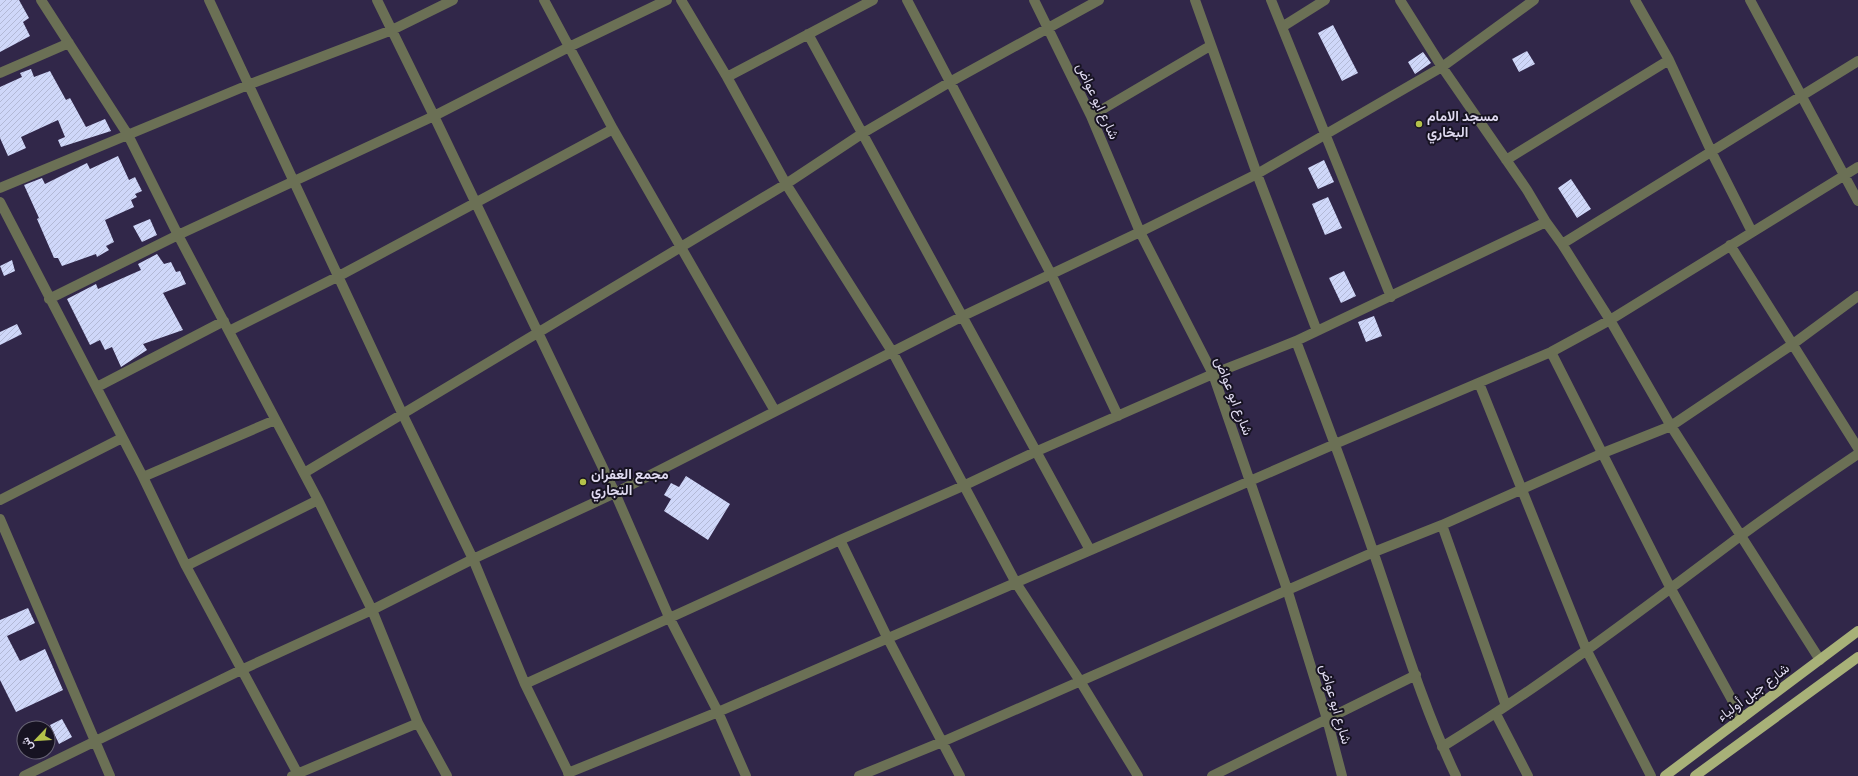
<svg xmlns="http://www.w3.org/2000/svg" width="1858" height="776" font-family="'Source Serif 4',Vazirmatn,serif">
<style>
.building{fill:url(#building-hatch)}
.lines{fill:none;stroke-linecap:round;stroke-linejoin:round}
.minor{stroke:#6b7055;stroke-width:10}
.major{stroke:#a8b178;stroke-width:10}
.poi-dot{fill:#b4c24a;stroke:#171322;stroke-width:1.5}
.labels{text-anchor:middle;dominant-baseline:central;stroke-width:4;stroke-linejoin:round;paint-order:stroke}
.street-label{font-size:14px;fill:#dfdaf0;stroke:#171322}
.poi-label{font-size:14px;font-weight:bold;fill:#dfdaf0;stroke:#171322;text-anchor:start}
</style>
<defs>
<pattern id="building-hatch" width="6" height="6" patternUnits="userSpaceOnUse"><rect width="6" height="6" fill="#cfd7f9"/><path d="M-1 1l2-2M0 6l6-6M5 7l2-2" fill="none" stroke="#b3b9d6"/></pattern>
</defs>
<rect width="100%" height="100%" fill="#312749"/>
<!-- building -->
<path class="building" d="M0,0H19L29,18L23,22L30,36L0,52Z
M1333,25L1358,73L1342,81L1318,33Z
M1527,51L1535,64L1519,72L1512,59Z
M1423,52L1431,63L1415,74L1408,62Z
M31,69L34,77L50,71L66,100L70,98L86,127L105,119L111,131L61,147L58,140L65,137L58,120L21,137L26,148L8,156L0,138V87L22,77L20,73Z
M118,156L129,180L135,177L142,191L135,194L137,197L131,200L134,207L105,220L114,242L106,246L109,250L97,257L96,254L62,266L58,258H54L37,219L39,218L24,185L42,178L45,184L87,163L90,169Z
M1324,160L1334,182L1318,189L1308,168Z
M1571,179L1591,209L1577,218L1558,188Z
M1328,197L1342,228L1325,235L1312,204Z
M150,219L157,235L142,242L133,226Z
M157,254L164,264L171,262L176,272L180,271L186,284L163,293L183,330L143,344L147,350L121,367L112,347L105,350L100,340L90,345L67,299L96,284L98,289L141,270L138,264Z
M12,260L15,271L4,276L0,266Z
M1344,271L1356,296L1341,303L1329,278Z
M1374,316L1382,336L1366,342L1358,322Z
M17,324L22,334L0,345V332Z
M686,476L730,504L708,540L664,511L671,499L664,495L671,483L679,487Z
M28,608L35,623L7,636L20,661L45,649L63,690L16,712L0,680V620Z
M62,719L72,737L59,744L50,725Z"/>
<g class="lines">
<!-- minor -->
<path class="minor" d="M41,0L128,135L178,235L318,500L372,610L418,723L447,776
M209,0L402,413L473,559L525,684L570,776
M377,0L434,116L615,493L669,617L718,712L746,776
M544,0L613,129L775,411
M681,0L727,77L786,184L893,353L1016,583L1080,681L1138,776
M907,0L1051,274L1118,416
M1034,0L1091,116L1140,232L1213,374L1287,589L1327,719L1342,776
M1195,0L1257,174L1317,331
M1271,0L1391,297
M1400,0L1442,67L1527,190L1546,222L1562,244L1610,320L1671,426L1820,660
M1635,0L1669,60L1712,153L1752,232
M1750,0L1858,201
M1282,27L1325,0
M808,34L1090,550
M0,73L69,43
M727,77L873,0
M1091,116L1210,46
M1506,160L1669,60
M0,188L248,85L392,30L453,0
M0,202L143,477L186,566L299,776
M1562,244L1858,61
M1730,245L1858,448
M49,299L178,235L434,116L569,47L667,0
M229,331L339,276L613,129
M1296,341C1323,412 1350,483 1374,554C1400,629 1422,705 1456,776
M1551,352L1671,589L1742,718
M1479,383L1586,649L1651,776
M97,387L224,321
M304,473L786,184L863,133L950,82L1099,0
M143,477L275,420
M0,500L122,438
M0,519L110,776
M1442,525L1506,706
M840,540L887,637L960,776
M186,566L318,500
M525,684L840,540L963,486L1035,452L1213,374L1296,341L1546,222
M1496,714L1528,776
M1442,747C1545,684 1642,610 1739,537C1778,508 1818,481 1858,454
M568,773L718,712L1335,444L1551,352L1610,320L1858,167
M24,776L241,670L372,610L473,559L615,493L963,316L1140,232L1257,174L1442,67L1534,0
M292,776L418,723
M859,776L942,742L1374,552L1442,525L1603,453L1671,426L1793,344L1858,296
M1212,776L1416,675"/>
<!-- major -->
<path class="major" d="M1665,776L1858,631
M1695,776L1858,657"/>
</g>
<!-- markers -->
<g class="poi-dot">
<circle cx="1419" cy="124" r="4"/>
<circle cx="583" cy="482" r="4"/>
</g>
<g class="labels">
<!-- street labels -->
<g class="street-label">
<text transform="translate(1098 101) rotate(65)">شارع ابو عواض</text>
<text transform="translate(1234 396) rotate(69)">شارع ابو عواض</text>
<text transform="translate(1753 692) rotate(-37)">شارع جبل أولياء</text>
<text transform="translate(1336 704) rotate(74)">شارع ابو عواض</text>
</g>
<!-- poi labels -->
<g class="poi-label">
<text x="1427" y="116">مسجد الامام<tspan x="1427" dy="16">البخاري</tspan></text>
<text x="591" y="474">مجمع الغفران<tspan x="591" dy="16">التجاري</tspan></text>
</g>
</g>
<!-- north arrow -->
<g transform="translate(36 740) rotate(245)"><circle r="19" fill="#171322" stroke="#676374"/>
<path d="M0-3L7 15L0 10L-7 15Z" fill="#b4c24a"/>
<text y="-6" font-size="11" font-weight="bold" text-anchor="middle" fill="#dfdaf0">ش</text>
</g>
</svg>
